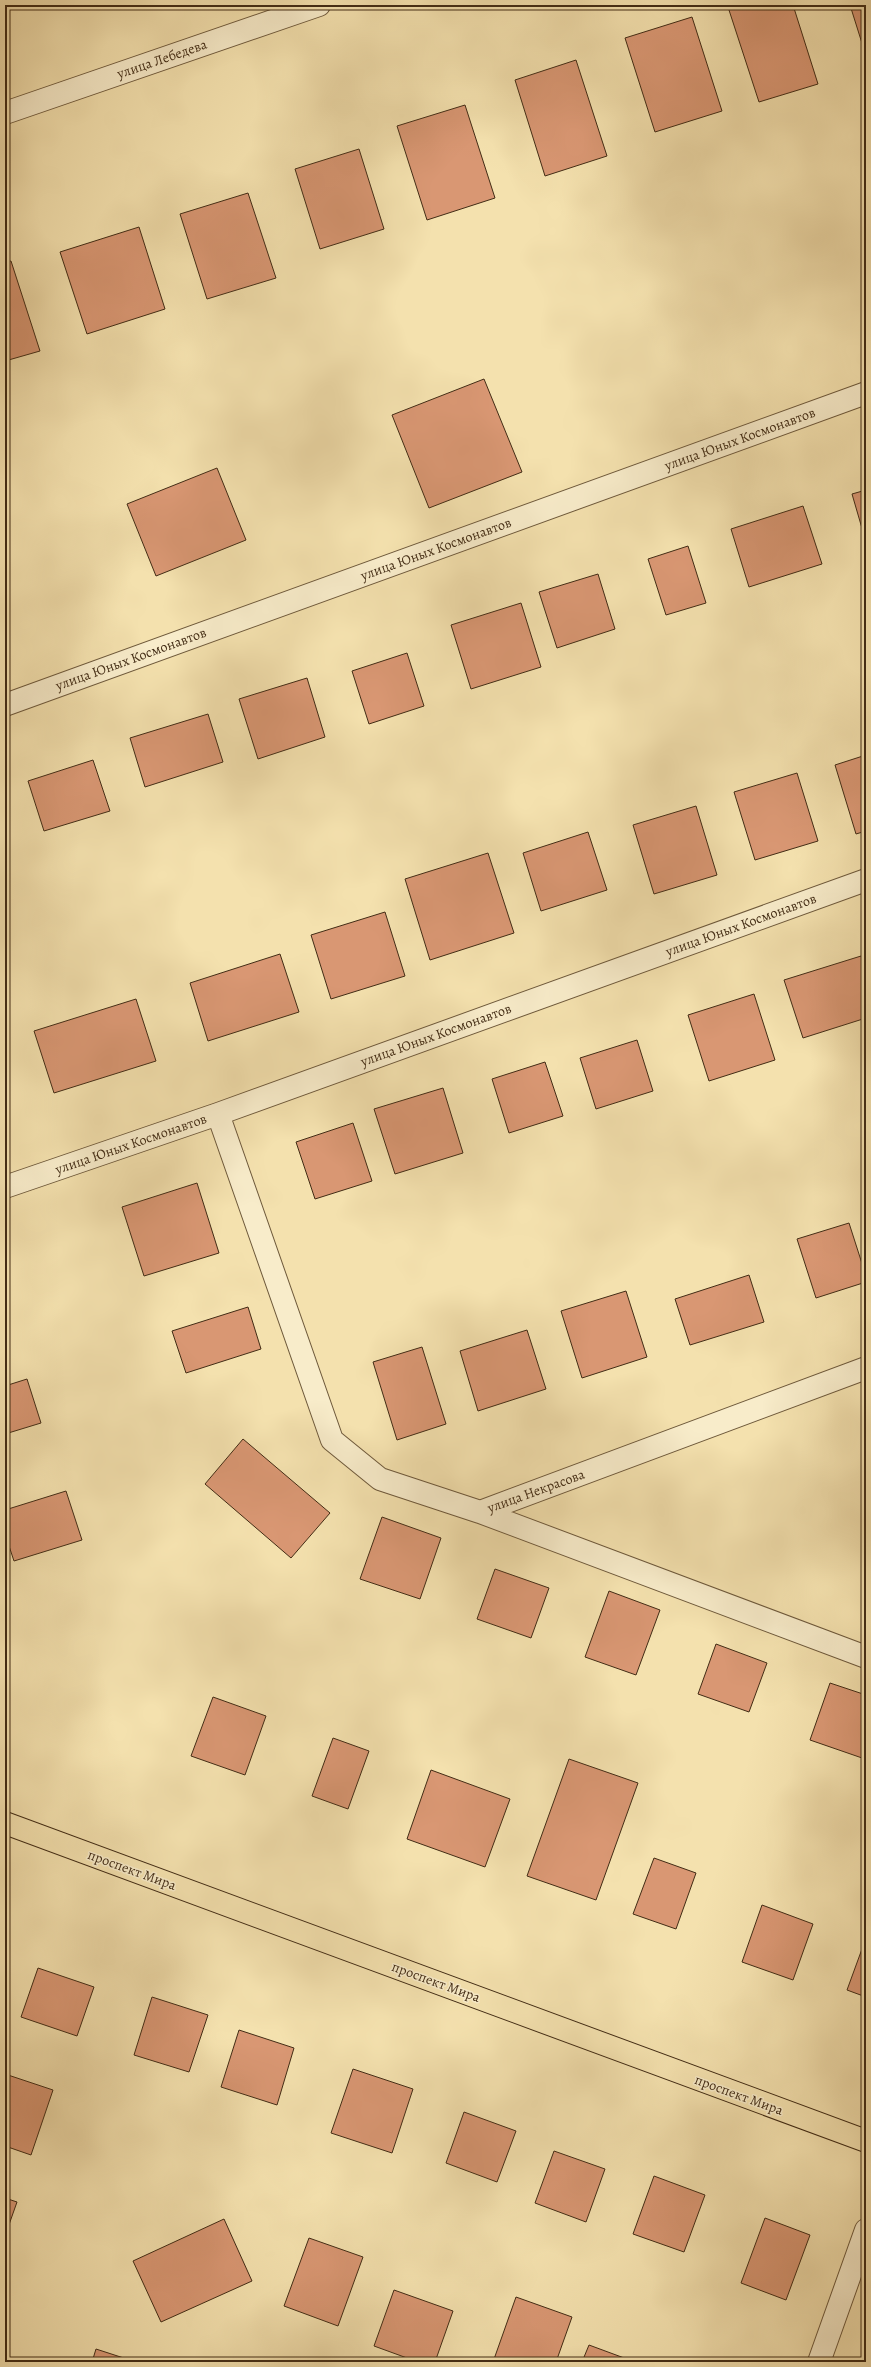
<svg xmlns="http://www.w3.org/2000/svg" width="871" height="2367" font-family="Alegreya,serif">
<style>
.building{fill:#d99773;stroke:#422c15}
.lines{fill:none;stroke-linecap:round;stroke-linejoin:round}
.minor-casing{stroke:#6e593b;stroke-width:24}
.major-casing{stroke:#422c15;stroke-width:24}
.minor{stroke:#f8ecca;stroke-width:22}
.major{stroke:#f4e1ae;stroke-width:22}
.labels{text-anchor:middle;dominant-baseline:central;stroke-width:3;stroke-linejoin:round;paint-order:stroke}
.street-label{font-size:14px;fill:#422c15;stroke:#f8ecca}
</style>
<rect width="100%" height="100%" fill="#f4e1ae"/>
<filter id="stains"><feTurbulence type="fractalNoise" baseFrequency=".005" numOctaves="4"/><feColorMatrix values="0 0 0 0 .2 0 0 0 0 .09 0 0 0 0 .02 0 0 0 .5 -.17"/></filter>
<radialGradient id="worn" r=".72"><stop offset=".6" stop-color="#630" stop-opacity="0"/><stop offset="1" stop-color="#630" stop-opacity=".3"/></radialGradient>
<!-- building -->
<path class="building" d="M736,5H793L818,84L759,102L728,7Z
M850,5H866V56Z
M692,17L722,111L655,132L625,38Z
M576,60L607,156L545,176L515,80Z
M465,105L495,198L427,220L397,126Z
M359,149L384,229L320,249L295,169Z
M248,193L276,278L207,299L180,214Z
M139,227L165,309L87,334L60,252Z
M11,261L40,351L5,361V262Z
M484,379L522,472L429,508L392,415Z
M217,468L246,540L156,576L127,504Z
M866,490V542L852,494Z
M803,506L822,564L749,587L731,529Z
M688,546L706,603L666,615L648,559Z
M598,574L615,629L557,648L539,592Z
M521,603L541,667L471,689L451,625Z
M407,653L424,706L369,724L352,671Z
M307,678L325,737L258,759L239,699Z
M208,714L223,762L145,787L130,738Z
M866,755V831L856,834L835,765Z
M93,760L110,811L44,831L28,781Z
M797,773L818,841L755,860L734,792Z
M696,806L717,875L654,894L633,825Z
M588,832L607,890L541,911L523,853Z
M488,853L514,933L430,960L405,879Z
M385,912L405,976L331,999L311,935Z
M280,954L299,1012L208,1041L190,983Z
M861,956L866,972V1018L803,1038L784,980Z
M754,994L775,1060L709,1081L688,1015Z
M136,999L156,1061L54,1093L34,1031Z
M637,1040L653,1091L596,1109L580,1058Z
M545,1062L563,1116L509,1133L492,1079Z
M443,1088L463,1153L395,1174L374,1109Z
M353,1123L372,1181L315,1199L296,1142Z
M197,1183L219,1253L144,1276L122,1207Z
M849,1223L866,1276V1282L816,1298L797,1239Z
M749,1275L764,1322L690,1345L675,1299Z
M626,1291L647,1357L582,1378L561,1311Z
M248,1307L261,1349L186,1373L172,1331Z
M527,1330L546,1389L478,1411L460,1351Z
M422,1347L446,1424L397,1440L373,1362Z
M27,1379L41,1423L5,1434V1386Z
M243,1439L330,1513L291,1558L205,1484Z
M66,1491L82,1540L14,1561L5,1534V1510Z
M382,1517L441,1538L420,1599L360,1579Z
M495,1569L549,1588L531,1638L477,1619Z
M609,1591L660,1610L636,1675L585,1657Z
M716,1644L767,1663L749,1712L698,1694Z
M830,1683L866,1695L865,1759L810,1740Z
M213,1697L266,1716L245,1775L191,1756Z
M333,1738L369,1751L348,1809L312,1796Z
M569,1759L638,1783L596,1900L527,1876Z
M431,1770L510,1799L485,1867L407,1839Z
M654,1858L696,1873L676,1929L633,1914Z
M762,1905L813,1924L793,1980L742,1962Z
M866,1938V1997L847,1990Z
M38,1968L94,1987L77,2036L21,2017Z
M152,1997L208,2015L189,2072L134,2055Z
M239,2030L294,2048L277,2105L221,2087Z
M353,2069L413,2089L392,2153L331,2133Z
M5,2074L53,2090L31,2155L5,2146Z
M464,2112L516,2131L497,2182L446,2163Z
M554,2151L605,2169L586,2222L535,2203Z
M654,2176L705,2195L684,2252L633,2234Z
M5,2198L17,2202L5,2236Z
M765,2218L810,2235L786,2300L741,2283Z
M224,2219L252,2281L161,2322L133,2261Z
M309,2238L363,2257L338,2326L284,2306Z
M394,2290L453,2311L435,2362H418L374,2346Z
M516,2297L572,2317L556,2362H493Z
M589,2345L635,2362H582Z
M96,2349L136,2362H92Z"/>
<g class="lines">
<!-- minor casing -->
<g class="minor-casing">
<path id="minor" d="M5,113L319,5
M5,705L866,393
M218,1114L332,1440L380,1479L480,1512L866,1657
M5,1187L218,1114L866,880
M480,1512L866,1368
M819,2362L866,2230"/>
</g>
<!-- major casing -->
<g class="major-casing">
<path id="major" d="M5,1823L866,2141"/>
</g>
<!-- minor -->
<use href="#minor" class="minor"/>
<!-- major -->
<use href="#major" class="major"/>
</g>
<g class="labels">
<!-- street labels -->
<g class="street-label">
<text transform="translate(162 59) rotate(-19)">улица Лебедева</text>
<text transform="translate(740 439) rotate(-20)">улица Юных Космонавтов</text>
<text transform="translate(436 549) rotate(-20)">улица Юных Космонавтов</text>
<text transform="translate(131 659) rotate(-20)">улица Юных Космонавтов</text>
<text transform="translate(741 925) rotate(-20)">улица Юных Космонавтов</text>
<text transform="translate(436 1035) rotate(-20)">улица Юных Космонавтов</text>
<text transform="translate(131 1144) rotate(-19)">улица Юных Космонавтов</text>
<text transform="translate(536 1491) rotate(-20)">улица Некрасова</text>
<text transform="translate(132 1870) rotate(20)">проспект Мира</text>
<text transform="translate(436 1982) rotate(20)">проспект Мира</text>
<text transform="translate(739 2095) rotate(20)">проспект Мира</text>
</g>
</g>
<!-- margin -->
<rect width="871" height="2367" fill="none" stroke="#f4e1ae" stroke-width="20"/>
<rect x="6" y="6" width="859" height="2355" fill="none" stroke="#422c15" stroke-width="2"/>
<rect x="10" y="10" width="851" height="2347" fill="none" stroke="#422c15"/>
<rect width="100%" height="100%" filter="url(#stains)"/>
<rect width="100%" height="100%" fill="url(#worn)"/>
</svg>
